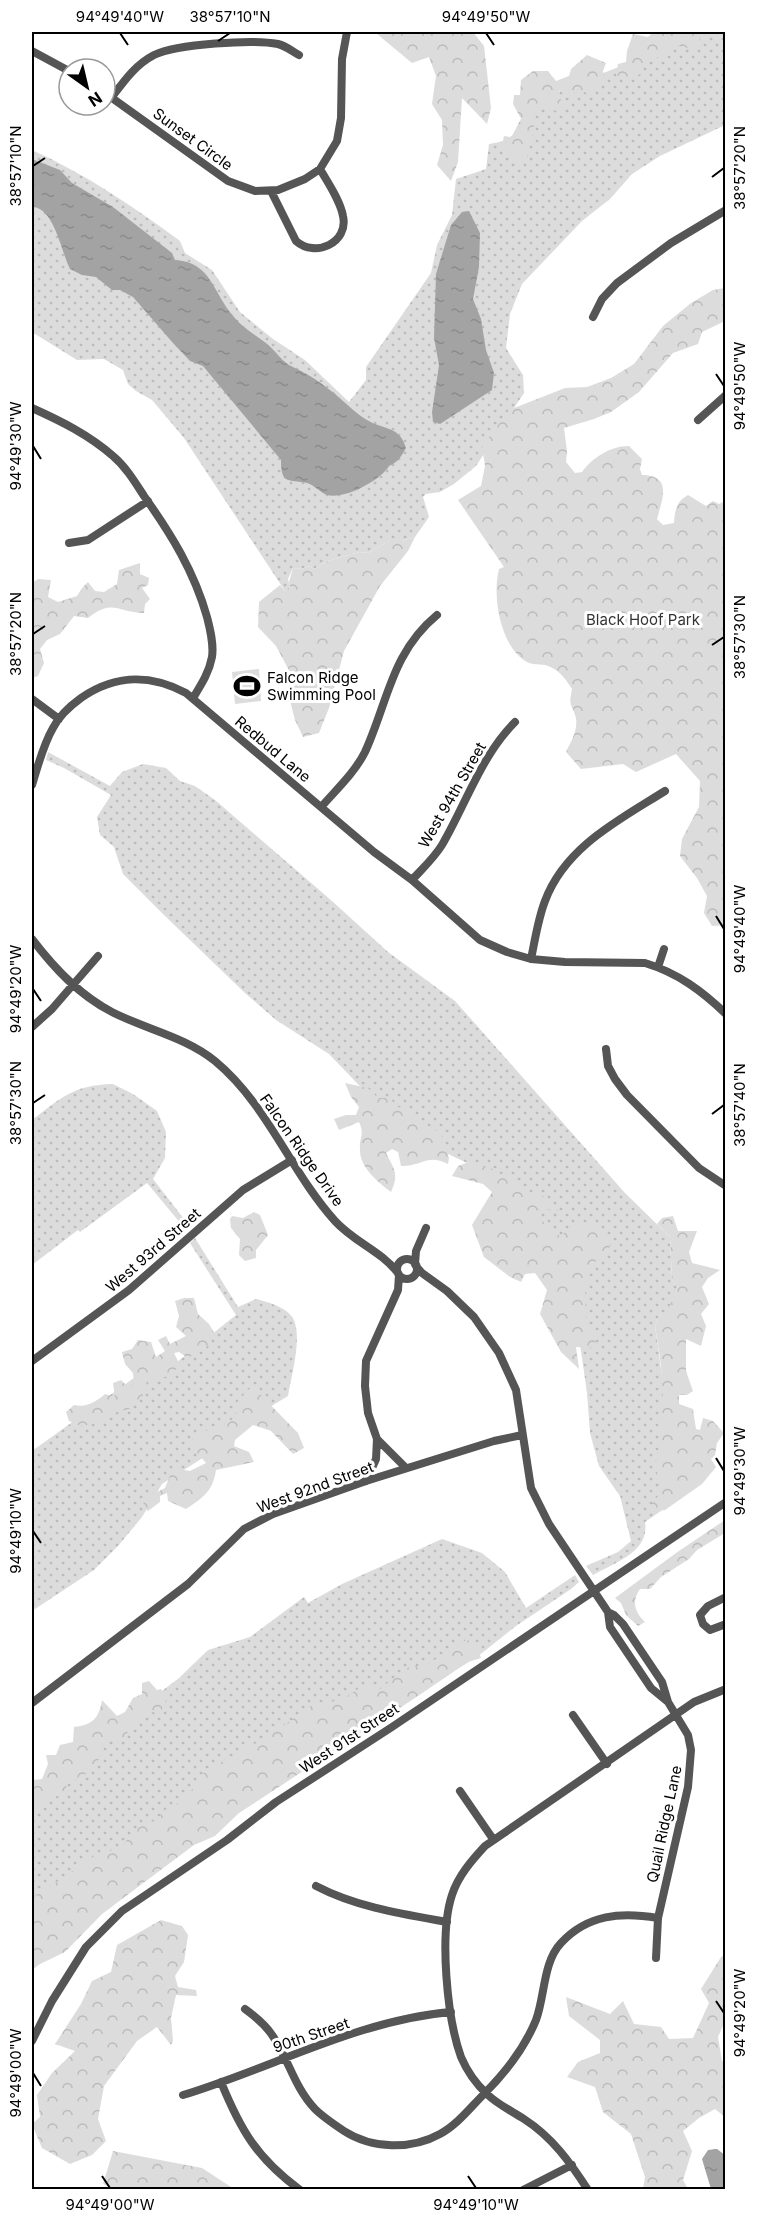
<svg xmlns="http://www.w3.org/2000/svg" width="757" height="2221" font-family="Inter,sans-serif">
<style>
.grass{fill:url(#grass-dots)}
.forest{fill:url(#forest-crowns)}
.garden{fill:#dcdcdc}
.water{fill:url(#water-ripples)}
.lines{fill:none;stroke-linecap:round;stroke-linejoin:round}
.minor{stroke:#555;stroke-width:8}
.ticks{fill:none;stroke:#000;stroke-width:2}
.labels{text-anchor:middle;dominant-baseline:central;stroke-width:6;stroke-linejoin:round;paint-order:stroke}
.street-label{font-size:15px;fill:#000;stroke:#fff}
.park-label{font-size:15px;fill:#333;stroke:#fff}
.poi-label{font-size:15px;fill:#000;stroke:#fff;text-anchor:start}
.neatline{fill:none;stroke:#000;stroke-width:2}
.ticks-label{font-size:15px;text-anchor:middle;fill:#000}
</style>
<defs>
<pattern id="grass-dots" width="8" height="8" patternUnits="userSpaceOnUse" patternTransform="scale(1.5)"><rect width="8" height="8" fill="#dcdcdc"/><path d="M2 2h.1M6 6h.1" fill="none" stroke="#bbb" stroke-width="1.8" stroke-linecap="round"/></pattern>
<pattern id="forest-crowns" width="20" height="18" patternUnits="userSpaceOnUse" patternTransform="scale(1.5)"><rect width="20" height="18" fill="#dcdcdc"/><path d="M2 6a3 3 0 1 1 6 0M12 15a3 3 0 1 1 6 0" fill="none" stroke="#bbb"/></pattern>
<pattern id="water-ripples" width="26" height="14" patternUnits="userSpaceOnUse" patternTransform="scale(1.5)"><rect width="26" height="14" fill="#a3a3a3"/><path d="M2 4q2-2 4 0t4 0M15 11q2-2 4 0t4 0" fill="none" stroke="#8b8b8b"/></pattern>
</defs>
<rect width="100%" height="100%" fill="#fff"/>
<!-- grass -->
<path class="grass" d="M674,32H725V125L660,156L632,174L610,199L582,221L522,284L510,314L506,348L523,375L524,393L476,466L454,484L440,492L426,494L423,497L429,517L415,537L402,541H389L368,553L359,552L328,561L314,569L309,566L301,569L293,568L288,579L290,587L285,591L184,438L152,400L136,391L128,384L123,370L104,359L77,360L32,332V150C85,174 133,206 180,241L185,253L212,270L240,312L273,339L305,360L349,402L366,380V367L431,273L437,245L452,215L456,179L486,169L489,144L510,140L525,111L568,87L639,59Z
M48,752L110,786L122,772L143,764L166,768L180,781L195,786L215,800L332,901L388,952L455,1001L625,1193L670,1237L672,1280L678,1287L667,1316L660,1315L655,1325L666,1405L674,1502L645,1522C650,1552 614,1563 593,1575L586,1566L618,1552L631,1541L620,1496L599,1466L590,1433L587,1393L579,1337L551,1251L503,1180L446,1153L377,1104L329,1054L276,1020L245,993L165,916L123,874L114,847L100,835L97,817L111,795L64,768L46,760Z
M113,1084L133,1094L157,1111L166,1132L165,1158L153,1179L191,1228L187,1231L147,1183L80,1232L78,1230L32,1265V1120C61,1098 73,1085 113,1084Z
M195,1238L238,1307L256,1299C268,1302 286,1307 293,1318C303,1337 291,1376 288,1396L273,1405L237,1436L162,1484L142,1517L118,1546L94,1570L32,1611V1451L138,1375L177,1362L236,1315L190,1243Z
M442,1539L482,1553L505,1572L526,1608L575,1575L579,1582L571,1589L516,1626L477,1657L398,1704L253,1799L32,1963V1803L133,1713L179,1678L208,1650L250,1637L304,1597L308,1603L342,1584Z"/>
<!-- forest -->
<path class="forest" d="M378,32H473L484,46L491,108L487,124L462,98L458,162L451,181L437,165L443,145L442,120L432,104L436,76L429,57L412,63L377,34Z
M653,32H693L699,33L700,39L693,51L681,45L647,63L639,75L628,79L616,75L618,64L626,62L627,51L633,34L648,37Z
M587,55L606,63L603,71L606,81L597,85L589,94L576,89L573,91L577,96L575,99L559,91V97L566,107L559,112L544,107L533,117L534,126L527,160L517,166L511,152L502,145L504,136L510,137L525,126L513,104L514,95H520L521,80L533,71H548L556,81L569,76L571,69Z
M725,288V321L702,332L698,344L673,353L639,392L611,412L594,419L564,428L567,451L566,462L575,473L582,472C593,457 611,446 629,446L642,459L640,469L642,475C673,475 662,500 657,519L663,525L674,523C675,510 676,502 688,495L706,506L713,501L719,504L725,501L726,925L712,926L704,913L707,896L697,878L680,856L682,839L699,807L700,781L676,754L636,772L623,764L581,769L566,752C571,742 578,730 576,718C572,702 568,709 572,689C565,678 559,669 545,665C539,664 532,665 527,662C500,647 492,596 499,569L504,567L458,500L481,486L485,466L482,447L509,410L565,388L587,387L611,378L634,364L663,326L691,303L713,290Z
M415,537L408,551L380,586L344,651L329,708L319,733L303,737L295,720L288,693L293,678L276,646L258,627L259,602L280,585L285,591L290,587L289,582L293,568L301,569L309,566L314,569L328,561L359,552L368,553L389,541H402Z
M140,563V574L149,578L148,585L142,588L150,599L145,604L144,613C118,613 113,598 88,618L74,616L60,634L47,640L40,649L44,663L38,676L32,678V583L38,579L51,580L48,597L58,602L77,596L82,588L88,582L95,591L104,592L117,584L119,570Z
M345,1083L368,1088L378,1098H390L397,1107L404,1108L413,1119L424,1123L441,1134L449,1158L448,1164C427,1153 421,1167 401,1166L398,1152L392,1149L386,1153C395,1171 399,1174 391,1192C378,1182 360,1168 360,1150C359,1137 365,1135 359,1122L339,1130L334,1119L346,1115H356L359,1107L351,1097Z
M471,1161L490,1168L516,1182L530,1194L547,1197L559,1211L538,1208L545,1226L561,1237L570,1226L595,1223L609,1237L610,1247L596,1261L585,1285L586,1322L595,1338L596,1348L576,1347L579,1369L561,1352L540,1314L547,1290L535,1273L525,1274L521,1282L510,1277L484,1257L472,1225L492,1192L483,1184L452,1176L458,1166Z
M254,1212L260,1215L268,1235L256,1250V1258L245,1261L239,1255L240,1239L231,1228L230,1219L232,1216L243,1218Z
M673,1216L678,1231H697L689,1252L692,1263L720,1270L708,1278L702,1287L709,1304L701,1314L706,1326L701,1346L686,1339V1371L693,1391L687,1395H679V1404L693,1409L696,1429L700,1430L703,1418L713,1421L724,1433L717,1443L715,1455L711,1459L716,1467L702,1484L665,1510L649,1511L653,1502L662,1491L655,1465L661,1437L657,1418L663,1401L661,1365L655,1325L660,1315H666L678,1287L672,1280L670,1237L657,1224L662,1218Z
M184,1298H194L198,1314L209,1324L215,1334L206,1348L199,1346L189,1359L179,1352L174,1353L180,1365C169,1377 164,1380 148,1378L143,1395L129,1409L117,1412L101,1423L80,1426L69,1421L66,1412L74,1405C86,1408 96,1402 105,1394L115,1397L113,1383L121,1380L129,1388L134,1384L133,1373L125,1364L122,1352L132,1349L138,1340L151,1342L156,1357L165,1351L158,1340L166,1336L170,1344L186,1336L176,1327L179,1316L175,1301Z
M252,1386L298,1433L304,1448L293,1454L271,1431L253,1425L235,1440L234,1446L249,1452L254,1462L216,1470C213,1491 203,1498 186,1509L168,1501L167,1493L160,1496V1502L148,1511L144,1507L143,1499L165,1488L173,1468L190,1471L206,1463L192,1447L193,1435L223,1425L236,1417L237,1402Z
M725,1520V1533L697,1550L689,1559L661,1577L650,1589H640C631,1602 635,1612 645,1622L638,1626L626,1615L621,1603L615,1598L676,1553Z
M466,1640L475,1642L481,1658L468,1662L415,1698L239,1813L215,1836L194,1845L102,1914L65,1952L40,1964L32,1970V1897L42,1892L97,1854L121,1848L135,1829L156,1820L168,1807L184,1801L205,1771L269,1736L312,1705L341,1700L366,1684L380,1689L406,1668L428,1664Z
M149,1681L157,1690L161,1689L167,1698L161,1711L142,1714L120,1742L115,1737L103,1746C99,1767 87,1775 67,1784L65,1792L38,1806L32,1817V1780L42,1779L48,1764L46,1755H56L60,1745L73,1742L74,1727C93,1725 99,1718 102,1700L117,1716L125,1712L133,1698L142,1694V1683Z
M161,1920L182,1926L188,1935L184,1962L175,1976L178,1987L196,1990L197,1996L176,1995L171,2018L173,2041L171,2045L157,2027L137,2041L104,2086L98,2119L106,2141L92,2155L70,2164L42,2148L32,2124L40,2117L37,2095L52,2073L75,2051L55,2044L81,2004L92,1981L111,1972L117,1945Z
M725,1955V2021L718,2037L722,2061H725V2117L715,2109L699,2118L683,2131L692,2151L683,2180L688,2189H643L645,2177L631,2134L603,2112L595,2087L567,2077L578,2062L600,2053V2040L569,2016L566,1997L610,2014L623,2001L634,2024L661,2027L669,2039L693,2038L709,2003L701,1989L721,1957Z
M113,2151L202,2168L234,2189H114L103,2184Z"/>
<!-- garden -->
<path class="garden" d="M259,669L261,701L235,704L232,672Z"/>
<!-- water -->
<path class="water" d="M32,159L60,170L72,183L113,207L172,253L175,260C212,262 213,294 234,317C242,327 255,335 266,343C274,349 280,359 289,365C293,367 297,369 301,371C313,377 325,386 335,394C346,403 355,413 367,420C384,430 400,426 406,448C401,457 398,462 389,466C381,480 344,500 327,495C320,492 314,485 307,483C288,479 281,485 281,460L203,366L190,361L173,343L133,297L120,290H112L96,277L82,275L70,269C61,251 54,207 32,207Z
M469,211L480,233L479,267L473,299L481,319L486,350L494,373L492,390L440,424L433,422L432,412L439,365L434,338L436,274L451,225L462,212Z
M717,2149L725,2155V2189H711L702,2159L708,2150Z"/>
<g class="lines">
<!-- minor -->
<path class="minor" d="M32,51L69,71
M105,93L228,181L255,191L278,190L305,179L320,169L337,141L341,118L342,59L347,32
M112,97C124,81 135,65 154,55C177,44 253,39 278,44C286,46 292,51 299,55
M271,191L296,241C315,258 349,243 343,216C340,200 328,183 320,169
M593,317L602,299L617,283L671,243L726,210
M32,408C61,421 89,435 113,456C126,467 135,482 144,496C171,534 194,571 207,617C210,629 214,644 212,657C209,673 201,685 193,698
M698,420L726,395
M69,543L88,540L148,501
M32,699L59,719
M32,785C38,766 43,745 53,728C59,716 70,706 81,698C116,674 150,674 186,693L374,852L412,880L480,940L507,952L531,959L565,962L645,963C678,973 702,991 726,1014
M322,806C337,789 355,772 365,752C388,702 391,653 437,615
M412,880C422,869 434,858 442,845C466,804 481,756 515,722
M32,939C54,968 79,995 112,1012C145,1029 186,1037 215,1061C268,1105 290,1171 335,1221C354,1242 381,1251 398,1273
M531,959C535,940 538,919 545,901C565,847 619,820 665,791
M658,967L664,949
M32,1027L52,1009L98,956
M606,1049L608,1066L615,1079L627,1095L699,1168L726,1186
M397 1269a10 10 0 1 1 20 0a10 10 0 1 1-20 0Z
M415,1264L416,1251L426,1228
M416,1266L422,1273L447,1291L474,1317L499,1353L516,1390L531,1488L549,1524L608,1612L610,1627L651,1688L668,1702
M32,1361L129,1290L243,1190L292,1160
M377,1439L406,1468
M366,1481L376,1459L377,1439L368,1413L365,1386L366,1361L398,1290L399,1275
M726,1597L708,1606L700,1615L703,1624L710,1630L726,1624
M608,1612L614,1615L623,1624L662,1682L668,1702L688,1735L691,1750L688,1787L658,1918L656,1958
M32,1703L188,1584L244,1529L273,1514L366,1481L494,1441L522,1435
M573,1715L607,1764
M460,1791L493,1839
M316,1886C356,1907 402,1914 447,1922
M245,2009C256,2017 267,2026 274,2038C289,2061 295,2088 315,2109C323,2117 335,2125 344,2131C372,2149 411,2150 440,2134C457,2125 470,2108 484,2094C504,2074 525,2047 536,2020C545,1996 543,1962 561,1943C588,1914 621,1912 658,1918
M32,2041L52,2001L86,1947L122,1911L227,1840L276,1802L392,1727L726,1502
M221,2082C241,2131 257,2158 300,2190
M183,2095C272,2068 358,2020 451,2012
M523,2190L572,2165
M588,2190C570,2162 552,2137 524,2119C512,2111 498,2105 487,2094C476,2084 467,2071 461,2057C447,2018 439,1934 452,1895C458,1876 472,1860 485,1846L694,1702L726,1689"/>
</g>
<!-- ticks -->
<path class="ticks" d="M120,33L128,45M486,33L494,45M218,41L230,33M33,166L45,158M712,177L724,168M716,374L724,386M33,446L41,459M33,634L45,626M712,645L724,637M716,916L724,929M33,989L41,1001M33,1103L45,1095M712,1114L724,1105M716,1458L724,1471M33,1531L41,1543M716,2001L724,2013M33,2073L41,2086M102,2176L110,2188M468,2176L476,2188"/>
<!-- icons -->
<defs>
<g id="stadium-bare" transform="scale(2.07)"><path d="M0-5a6.5 5 0 1 0 0 10a6.5 5 0 1 0 0-10ZM-3.5-1.8h7v3.6h-7Z" fill="#000" stroke="#fff" stroke-width="2.5" paint-order="stroke"/></g>
</defs>
<g fill-rule="evenodd">
<use href="#stadium-bare" x="247" y="686"/>
</g>
<g class="labels">
<!-- street labels -->
<g class="street-label">
<text transform="translate(193 139) rotate(36)">Sunset Circle</text>
<text transform="translate(273 749) rotate(40)">Redbud Lane</text>
<text transform="translate(452 795) rotate(-60)">West 94th Street</text>
<text transform="translate(302 1150) rotate(55)">Falcon Ridge Drive</text>
<text transform="translate(153 1250) rotate(-41)">West 93rd Street</text>
<text transform="translate(315 1487) rotate(-20)">West 92nd Street</text>
<text transform="translate(349 1738) rotate(-33)">West 91st Street</text>
<text transform="translate(664 1824) rotate(-78)">Quail Ridge Lane</text>
<text transform="translate(311 2035) rotate(-19)">90th Street</text>
</g>
<!-- park labels -->
<g class="park-label">
<text x="643" y="619">Black Hoof Park</text>
</g>
<!-- poi labels -->
<g class="poi-label">
<text x="267" y="677">Falcon Ridge<tspan x="267" dy="17">Swimming Pool</tspan></text>
</g>
</g>
<!-- border -->
<rect width="757" height="2221" fill="none" stroke="#ffffff" stroke-width="66"/>
<!-- north arrow -->
<g transform="translate(87 87) rotate(146)"><circle r="28" fill="#ffffff" stroke="#999999" stroke-width="1.5"/>
<path d="M0-4.5L10 22L0 15L-10 22Z" fill="#000000"/>
<text y="-9" font-size="16" font-weight="bold" text-anchor="middle" fill="#000000">N</text>
</g>
<rect x="33" y="33" width="691" height="2155" class="neatline"/>
<g class="ticks-label">
<text x="120" y="22">94°49'40"W</text>
<text x="230" y="22">38°57'10"N</text>
<text x="486" y="22">94°49'50"W</text>
<text transform="translate(16 166) rotate(-90)" y="5">38°57'10"N</text>
<text transform="translate(740 168) rotate(-90)" y="5">38°57'20"N</text>
<text transform="translate(740 386) rotate(-90)" y="5">94°49'50"W</text>
<text transform="translate(16 446) rotate(-90)" y="5">94°49'30"W</text>
<text transform="translate(16 634) rotate(-90)" y="5">38°57'20"N</text>
<text transform="translate(740 637) rotate(-90)" y="5">38°57'30"N</text>
<text transform="translate(740 929) rotate(-90)" y="5">94°49'40"W</text>
<text transform="translate(16 989) rotate(-90)" y="5">94°49'20"W</text>
<text transform="translate(16 1103) rotate(-90)" y="5">38°57'30"N</text>
<text transform="translate(740 1105) rotate(-90)" y="5">38°57'40"N</text>
<text transform="translate(740 1471) rotate(-90)" y="5">94°49'30"W</text>
<text transform="translate(16 1531) rotate(-90)" y="5">94°49'10"W</text>
<text transform="translate(740 2013) rotate(-90)" y="5">94°49'20"W</text>
<text transform="translate(16 2073) rotate(-90)" y="5">94°49'00"W</text>
<text x="110" y="2210">94°49'00"W</text>
<text x="476" y="2210">94°49'10"W</text>
</g>
</svg>
